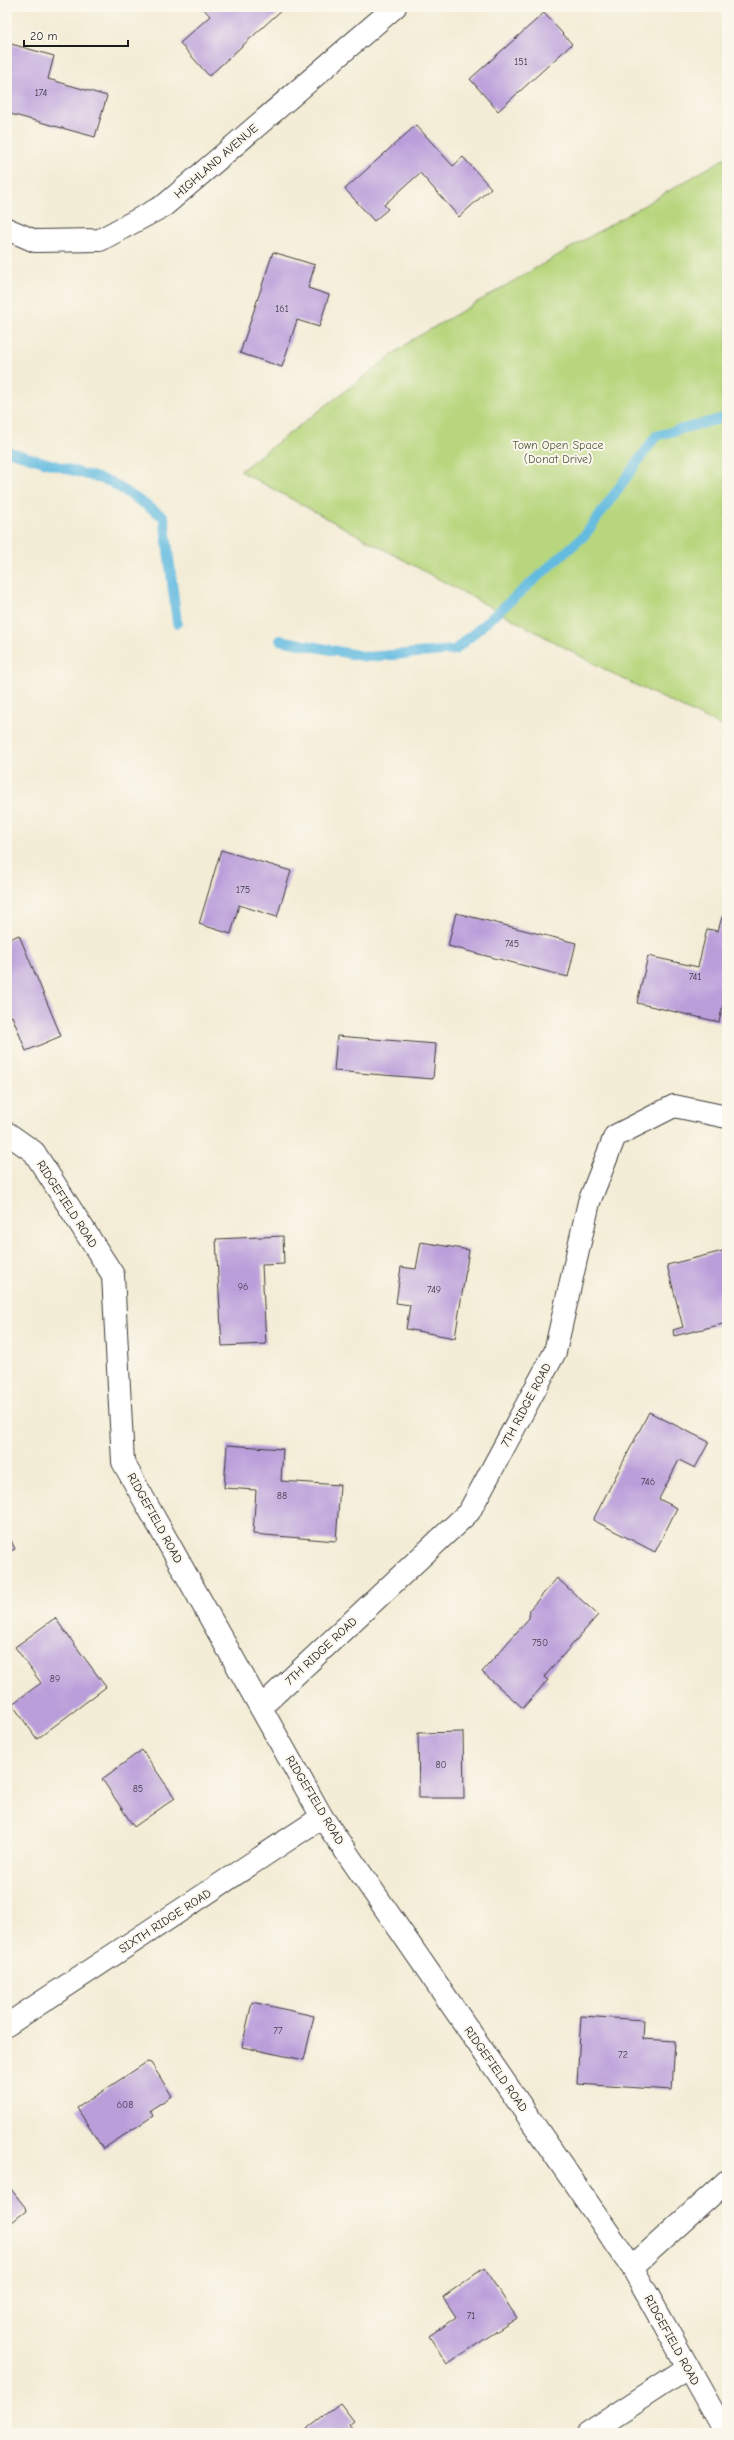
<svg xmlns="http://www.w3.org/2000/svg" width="734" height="2440" font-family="'Comic Neue',sans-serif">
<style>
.green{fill:#b7d67d;stroke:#6a794c}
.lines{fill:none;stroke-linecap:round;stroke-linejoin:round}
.stream{stroke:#63bbe0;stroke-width:10}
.building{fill:#ba9eda}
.minor-casing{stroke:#3c3b38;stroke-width:24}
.tertiary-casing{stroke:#3c3b38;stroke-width:24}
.minor{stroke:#fff;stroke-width:22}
.tertiary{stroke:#fff;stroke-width:22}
.labels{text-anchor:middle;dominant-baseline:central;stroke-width:4;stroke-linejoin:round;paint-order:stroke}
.number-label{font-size:10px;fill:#443c4c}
.street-label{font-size:12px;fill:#1c1c1c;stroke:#fbf7ec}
.park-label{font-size:12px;fill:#525d3e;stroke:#fbf7ec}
</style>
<rect width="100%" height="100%" fill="#fbf7ec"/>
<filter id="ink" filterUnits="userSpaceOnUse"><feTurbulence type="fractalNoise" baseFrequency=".025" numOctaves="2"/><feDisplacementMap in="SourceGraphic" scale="8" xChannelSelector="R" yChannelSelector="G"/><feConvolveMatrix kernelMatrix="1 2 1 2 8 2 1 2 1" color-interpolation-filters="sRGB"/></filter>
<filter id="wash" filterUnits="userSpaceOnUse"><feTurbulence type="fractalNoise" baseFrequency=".012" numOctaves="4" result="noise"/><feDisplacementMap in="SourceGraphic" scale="16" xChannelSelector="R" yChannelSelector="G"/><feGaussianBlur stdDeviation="0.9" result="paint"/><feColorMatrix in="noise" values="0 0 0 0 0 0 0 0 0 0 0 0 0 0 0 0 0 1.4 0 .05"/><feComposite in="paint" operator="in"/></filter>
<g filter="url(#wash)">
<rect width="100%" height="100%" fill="#f3ecd6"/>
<!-- green -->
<path class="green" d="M727,157V729L617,676L240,471L412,340Z"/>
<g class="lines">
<!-- stream -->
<path class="stream" d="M7,451L111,482L164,517L177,623
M280,640L367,657L455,650L585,535L656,436L727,417"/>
</g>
<g id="blocks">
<!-- building -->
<path class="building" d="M202,7H285L209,76L180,43L210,16Z
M544,13L572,44L498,111L470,79Z
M11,44L54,56L48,79L107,96L95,137L7,113V58Z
M416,125L453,166L463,157L491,188L459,217L420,173L384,205L388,209L374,221L345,189Z
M273,252L315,265L308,288L329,295L319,327L297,320L282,367L240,353Z
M221,850L291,871L277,917L239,905L231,934L199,924Z
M456,913L576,943L568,977L448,946Z
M722,917L727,918V988L719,1022L637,1003L648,956L698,967L707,929L718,931Z
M19,935L61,1036L26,1051L12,1016L7,1018V940Z
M337,1036L436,1044L433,1079L334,1071Z
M283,1236L284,1264L262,1265L266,1344L222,1346L216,1239Z
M421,1242L469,1250L455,1338L406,1329L410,1305L396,1303L401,1267L416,1269Z
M727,1250V1323L674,1336L673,1330L683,1327L667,1265Z
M649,1412L709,1442L695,1468L679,1460L659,1499L677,1508L655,1552L593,1520Z
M227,1445L283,1449L281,1481L340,1485L336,1541L253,1534L256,1490L224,1488Z
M7,1532L15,1549L7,1553Z
M557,1578L598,1615L544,1677L548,1680L523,1708L482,1672L529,1618L530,1609Z
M55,1618L106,1687L37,1739L12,1704L41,1683L15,1647Z
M463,1732L464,1798H419L418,1733Z
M142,1750L175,1798L134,1827L102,1779Z
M252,2002L314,2016L304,2060L242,2047Z
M581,2016L644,2020L643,2039L675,2041L672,2090L577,2084Z
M147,2062L151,2063L172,2096L150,2110L153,2116L103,2149L77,2108Z
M7,2184L25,2207L26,2211L7,2226Z
M484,2268L517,2318L447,2364L429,2336L456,2317L443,2297Z
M340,2403L354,2421L349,2425L355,2433H301Z"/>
</g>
</g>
<g filter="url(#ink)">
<use href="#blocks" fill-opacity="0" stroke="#3c3b38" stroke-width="1"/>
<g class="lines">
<!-- minor casing -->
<g class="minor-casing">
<path id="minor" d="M7,1133L34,1152L113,1275L123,1462L322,1817L632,2267L725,2433
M261,1707L469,1512L555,1352L589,1202L615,1136L674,1106L727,1117
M7,2025L322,1817
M632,2267L727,2181
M588,2433L687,2368"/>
</g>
<!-- tertiary casing -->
<g class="tertiary-casing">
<path id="tertiary" d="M7,229L35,241L100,240L165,205L395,7"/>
</g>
<!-- minor -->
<use href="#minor" class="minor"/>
<!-- tertiary -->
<use href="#tertiary" class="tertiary"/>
</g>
</g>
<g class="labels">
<!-- number labels -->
<g class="number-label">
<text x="521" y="62">151</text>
<text x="41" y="93">174</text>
<text x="282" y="309">161</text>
<text x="243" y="890">175</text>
<text x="512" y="944">745</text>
<text x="695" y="977">741</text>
<text x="243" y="1287">96</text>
<text x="434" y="1290">749</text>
<text x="648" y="1482">746</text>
<text x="282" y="1496">88</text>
<text x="540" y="1643">750</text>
<text x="55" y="1679">89</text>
<text x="441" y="1765">80</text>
<text x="138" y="1789">85</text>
<text x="278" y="2031">77</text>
<text x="623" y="2055">72</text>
<text x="125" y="2105">608</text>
<text x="471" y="2316">71</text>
</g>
<!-- street labels -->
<g class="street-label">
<text transform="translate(216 161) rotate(-41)">HIGHLAND AVENUE</text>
<text transform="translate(67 1204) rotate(57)">RIDGEFIELD ROAD</text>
<text transform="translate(526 1405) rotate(-62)">7TH RIDGE ROAD</text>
<text transform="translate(155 1518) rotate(61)">RIDGEFIELD ROAD</text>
<text transform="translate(321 1651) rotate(-43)">7TH RIDGE ROAD</text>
<text transform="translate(315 1800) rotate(59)">RIDGEFIELD ROAD</text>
<text transform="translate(165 1921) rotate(-33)">SIXTH RIDGE ROAD</text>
<text transform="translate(496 2069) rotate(55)">RIDGEFIELD ROAD</text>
<text transform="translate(672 2340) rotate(61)">RIDGEFIELD ROAD</text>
</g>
<!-- park labels -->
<g class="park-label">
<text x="558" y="445">Town Open Space<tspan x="558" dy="14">(Donat Drive)</tspan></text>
</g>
</g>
<!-- margin -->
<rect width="734" height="2440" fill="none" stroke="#fbf7ec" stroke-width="24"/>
<!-- scale -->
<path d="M24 40v6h104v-6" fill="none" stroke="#1c1c1c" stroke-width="2"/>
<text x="30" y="40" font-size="12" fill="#1c1c1c" stroke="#fbf7ec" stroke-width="3" paint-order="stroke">20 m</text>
</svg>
